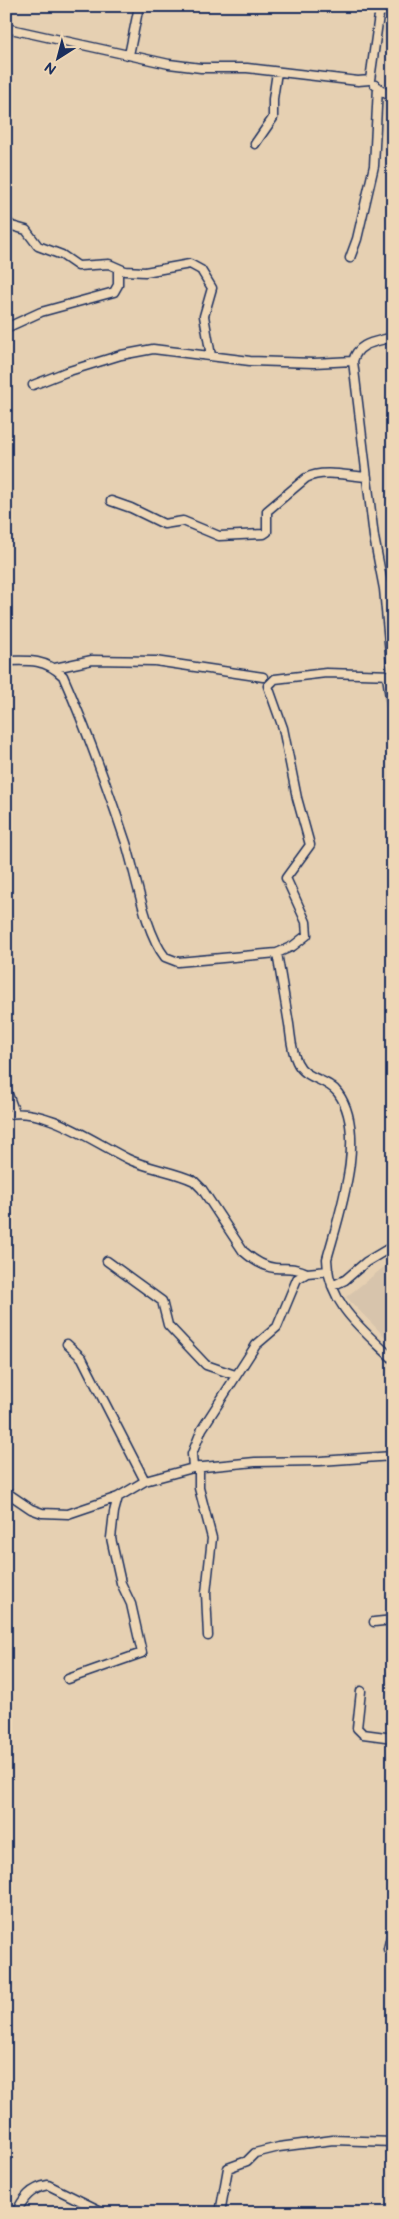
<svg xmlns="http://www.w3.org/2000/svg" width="399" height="2219" font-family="'Balsamiq Sans',sans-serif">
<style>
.built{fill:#d7c4ac}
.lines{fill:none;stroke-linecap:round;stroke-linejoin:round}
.minor-casing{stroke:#1b2f5e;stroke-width:11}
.minor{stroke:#eed7b6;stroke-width:8}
</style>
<rect width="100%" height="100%" fill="#e6d0b2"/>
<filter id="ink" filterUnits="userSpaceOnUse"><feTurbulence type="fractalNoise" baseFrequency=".02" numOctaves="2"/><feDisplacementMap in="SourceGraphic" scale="10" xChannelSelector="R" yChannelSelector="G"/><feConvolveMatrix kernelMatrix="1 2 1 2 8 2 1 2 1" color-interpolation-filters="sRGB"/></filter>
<g filter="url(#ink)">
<!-- built -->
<path class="built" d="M393,1260V1345L346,1297Z"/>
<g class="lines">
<!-- minor casing -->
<g class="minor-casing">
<path id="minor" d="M6,13L8,6
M6,28L169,64L201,68H247L358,81L370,80L380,8L393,10
M129,55L139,6
M375,85L393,99
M255,144L273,118V99L277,72
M6,221L12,226L26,230L38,246L62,255L78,266L109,264L125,271L145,272L190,264L201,270L212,288L204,316L211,356
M350,258L357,239L374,166L378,87
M6,328L41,312L114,292L118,285V268
M33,385L66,372L121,355L153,349L250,361L314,363L353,361
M111,501L131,508L164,524L183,521L219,536L264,534L267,532V511L306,478C323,469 349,476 367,477
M6,661C29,660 46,659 63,676C87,730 107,786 126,843C136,875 145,932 165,957L178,962L277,953C281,977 285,1001 289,1024C291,1037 291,1050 297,1062C305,1080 327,1078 338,1093C368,1134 339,1215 327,1259C328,1304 363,1330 393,1359
M55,668L92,660L155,661L263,677
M392,675L384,589L374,537L353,361C358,342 376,342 393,337
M387,676L393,719
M277,953L293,946L307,935L306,922L286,878L310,845L297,798L283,728L268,686L275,679L326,673L393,675
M6,1089L15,1113
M6,1115C43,1105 95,1143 128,1159C149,1169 173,1171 194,1181L202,1189L243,1251C251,1258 264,1267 275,1268C288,1269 295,1267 307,1273
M107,1261L162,1301L168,1325L206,1365L235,1375
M332,1286L345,1280L366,1262L393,1246
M67,1344L82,1358L89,1372L145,1481
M199,1467V1488L212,1538L206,1593L208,1636
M193,1468L192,1454L202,1429L256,1345L277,1327L297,1279L307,1273L328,1271
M6,1492L31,1509L42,1513L68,1514L118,1497L145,1481L193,1468L255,1462L320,1461L393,1456
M374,1622L393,1620
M68,1679L142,1653L131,1604L121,1583L111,1538L114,1512L118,1497
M361,1691L357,1728L363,1734L393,1738
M388,1949L393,1928
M16,2213C23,2198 31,2188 48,2185L105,2213
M220,2213L228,2168L247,2161L255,2153L279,2147L333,2140L393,2142"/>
</g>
<!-- minor -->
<use href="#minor" class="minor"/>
</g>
</g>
<!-- margin -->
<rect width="399" height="2219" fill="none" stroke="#eed7b6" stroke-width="25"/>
<rect x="12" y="12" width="374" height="2194" fill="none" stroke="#1b2f5e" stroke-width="2" filter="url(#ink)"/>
<!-- north arrow -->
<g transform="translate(58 58) rotate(216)" stroke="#eed7b6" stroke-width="4" paint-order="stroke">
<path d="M0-4L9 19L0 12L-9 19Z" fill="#1b2f5e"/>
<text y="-8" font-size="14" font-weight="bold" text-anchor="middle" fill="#1b2f5e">N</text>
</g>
</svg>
